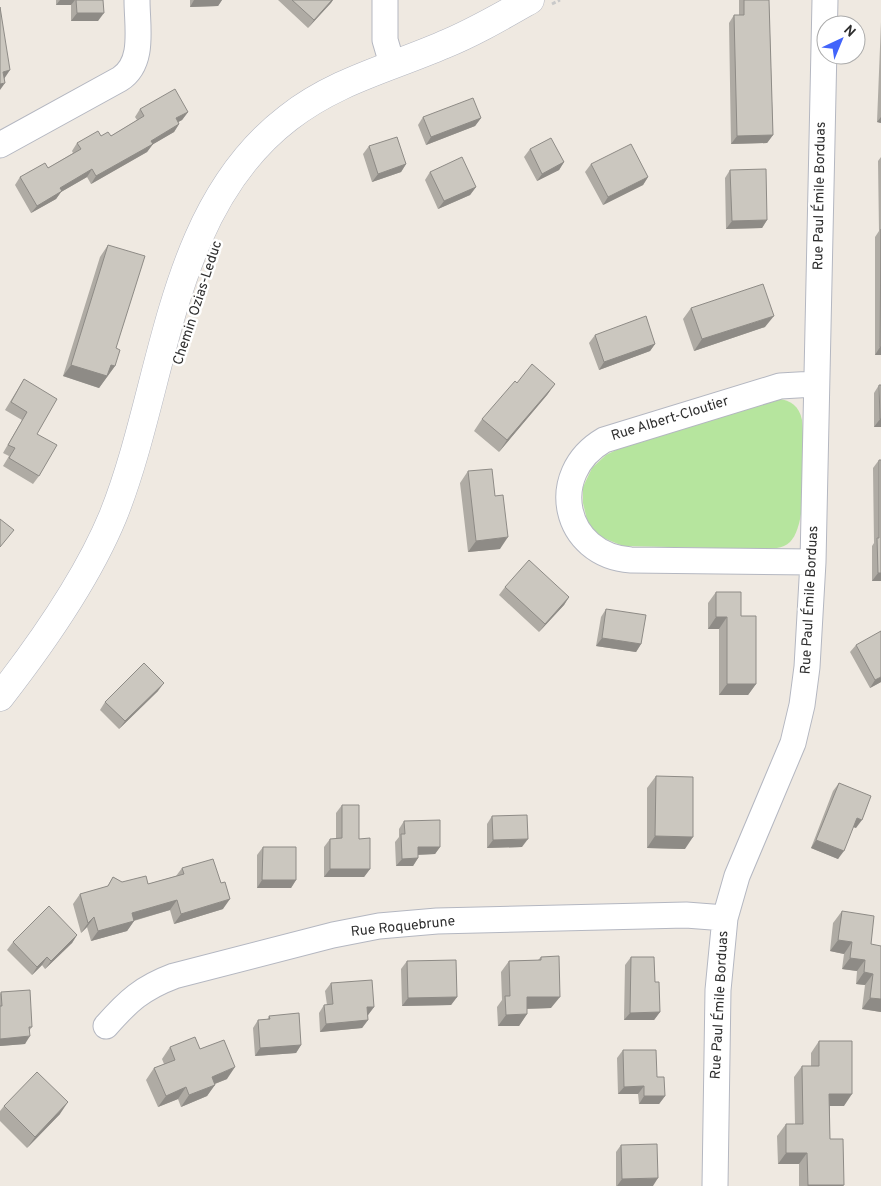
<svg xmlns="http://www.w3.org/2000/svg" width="881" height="1186" font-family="Overpass,sans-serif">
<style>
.green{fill:#b6e59e}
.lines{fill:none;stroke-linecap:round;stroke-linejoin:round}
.minor-casing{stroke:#b4b7c1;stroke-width:27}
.tertiary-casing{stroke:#b4b7c1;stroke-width:29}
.path{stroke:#c9c9c9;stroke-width:3;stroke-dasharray:4 2.5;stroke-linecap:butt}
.minor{stroke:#fff;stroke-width:25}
.tertiary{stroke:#fff;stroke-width:28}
.wall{fill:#afaba4}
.shaded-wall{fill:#8e8b86}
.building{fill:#cbc7bf;stroke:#8e8b86}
.labels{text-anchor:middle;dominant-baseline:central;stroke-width:5;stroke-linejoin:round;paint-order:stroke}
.street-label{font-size:14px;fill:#2e2e2e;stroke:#fff}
</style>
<rect width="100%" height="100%" fill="#efe9e1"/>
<!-- green -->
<path class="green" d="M778,399C791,400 799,406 802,420C804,446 809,523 790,542C783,549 770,549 761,549L623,546L601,537L588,524L583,503V487L592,468L606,455L622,447Z"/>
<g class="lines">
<!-- minor casing -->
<g class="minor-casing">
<path id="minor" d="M385,0V40L392,64
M0,145L120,79C145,63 137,27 137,0
M813,562L631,560C563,555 546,474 604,440L780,386L815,384
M106,1026C128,1001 142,988 174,976L333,935L379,926L437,921L686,915L725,918
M715,1186L718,990L725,918L737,876L793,743L802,705L807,667L813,562L825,0"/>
</g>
<!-- tertiary casing -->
<g class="tertiary-casing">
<path id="tertiary" d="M0,697C42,643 87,579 113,516C166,384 167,211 288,118C335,81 390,68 443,45C473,33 502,16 530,0"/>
</g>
<!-- path -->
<path class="path" d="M552,4L560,0"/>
<!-- minor -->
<use href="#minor" class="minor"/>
<!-- tertiary -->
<use href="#tertiary" class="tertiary"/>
</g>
<!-- wall -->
<path class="wall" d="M56,0H103L98,21H71V5H56Z
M190,0H222L218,6L190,7Z
M278,0H333L308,28Z
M739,0H769L773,135L767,143L731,144L729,23L734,15H739Z
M881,22V123L877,122Z
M140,109L188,112L182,120L178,122L179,124L174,132L153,144L147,152L91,184L87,177L61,192L56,199L31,213L15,185L20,177L48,168L73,153L72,151L77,143L101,136H111L137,120L135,117Z
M423,117L481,118L475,126L426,145L418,125Z
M369,146L406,164L401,172L372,182L363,154Z
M530,149L564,162L559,170L537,181L524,157Z
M881,157V355H875V237L879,231L878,161Z
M591,164L648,177L643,185L603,205L585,172Z
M730,170L767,220L762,228L726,229L725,178Z
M430,172L476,187L470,195L438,209L425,180Z
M108,245L116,348L115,366L99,388L63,376L100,257Z
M691,308L765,327L694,351L683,319Z
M595,335L655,344L650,351L599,370L589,343Z
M24,379L37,434L39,476L33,484L3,466L9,456L3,453L22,420L5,410Z
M517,383L555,384L547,395L499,452L474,431L482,419Z
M879,385L881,427H874V393Z
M879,460L881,581H872V546L874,543L873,468Z
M468,471L500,549L468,552L460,483Z
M505,587L569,597L564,605L539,632L499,595Z
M716,592L756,684L748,695H719V629H708V603Z
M606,609L641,644L636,652L596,646L601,617Z
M856,645L881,682L870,688L850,652Z
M158,691L119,729L100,710L105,702Z
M656,776L685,849L647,848V788Z
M839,783L856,828L853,827L838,859L811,848L833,791Z
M342,805L370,869L364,877H324V847L330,839H336V813Z
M492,816L522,847L487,848V824Z
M404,821L440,847L435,854L418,855V858L413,866H396L395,842L399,837V829Z
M263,847L296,880L291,888H257V855Z
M182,868L223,909L174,924L170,910L134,921L127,931L91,941L87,927L81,933L73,904L80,894L107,887L113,877L122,882L148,884L176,876Z
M842,911L871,944L881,1012L862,1009L865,985L856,984L857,971L842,969L844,954L830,951L833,923Z
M77,935L72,943L45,969L42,965L32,975L7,950L13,942Z
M541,957L551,1008L527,1009V1014L519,1026H498L497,1007L502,1000L501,972L509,961L538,960Z
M631,957L655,982L660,1012L654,1020H624L625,965Z
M407,961L457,997L451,1005L402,1006L401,969Z
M331,983L374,1007L368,1015H367L368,1020L362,1028L320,1032L319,1013L324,1005H327L325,991Z
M1,992L32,1027L29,1031L25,1044L0,1046V994Z
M269,1016L301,1045L296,1053L255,1056L253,1028L258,1020H267Z
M819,1041L844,1106H830V1139L843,1186H799V1164H778L777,1136L786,1124H795L794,1077L802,1066H811V1053Z
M170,1047L200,1049L227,1079L215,1084L207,1096L181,1107L178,1099L158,1107L146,1080L154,1068L164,1064L162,1059Z
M623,1050L657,1077L665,1096L659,1104H639L638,1094H618L617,1058Z
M4,1106L60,1114L27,1148L0,1121V1111Z
M621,1145L653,1186H616V1152Z"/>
<!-- shaded-wall -->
<path class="shaded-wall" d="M60,0H75L71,5H56Z
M194,0H222L218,6L190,7Z
M332,0H333L331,3L308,28L314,20Z
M77,13H104L98,21H71Z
M10,70L4,79L3,72Z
M5,83L0,90V84Z
M188,112L182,120L171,126L176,118Z
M881,117V123L877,122Z
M481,118L475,126L426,145L431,137Z
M179,124L174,132L145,149L151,141Z
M773,135L767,143L731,144L737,136Z
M153,144L147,152L91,184L96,176Z
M564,162L559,170L537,181L542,174Z
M406,164L401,172L372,182L378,174Z
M92,169L87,177L61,192L56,199L31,213L37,206L60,188Z
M648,177L643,185L603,205L608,197Z
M476,187L470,195L438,209L444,201Z
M767,220L762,228L726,229L732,221Z
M774,316L765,327L694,351L702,339Z
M655,344L650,351L599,370L604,362Z
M880,347H881V355H875Z
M71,365H111L115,366L99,388L63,376Z
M555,384L547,395L499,452L507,440Z
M880,419H881V427H874Z
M508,537L500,549L468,552L476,541Z
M878,573H881V581H872Z
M569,597L564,605L539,632L545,624Z
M716,617H727L719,629H708Z
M602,638L641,644L636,652L596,646Z
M881,677V682L870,688L875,680Z
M164,683L158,691L119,729L125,721Z
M727,684H756L748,695H719Z
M857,818L862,820L856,828L851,826Z
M655,836L693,837L685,849L647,848Z
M528,839L522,847L487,848L493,840Z
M816,840L844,851L838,859L811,848Z
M418,847H440L435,854L412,855Z
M418,858L413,866H396L402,859Z
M330,869H370L364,877H324Z
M262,880H296L291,888H257Z
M230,899L223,909L174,924L181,914Z
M177,900L170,910L125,923L132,913Z
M94,917L87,927L81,933L88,923Z
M134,921L127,931L91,941L98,931Z
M77,935L72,943L45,969L51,961Z
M838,940L852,942L844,954L830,951Z
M47,957L42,965L32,975L37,967Z
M850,958L865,960L857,971L842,969Z
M864,972L873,974L865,985L856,984Z
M457,997L451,1005L402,1006L408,998Z
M527,997H560L551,1008L519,1009Z
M870,998L881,999V1012L862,1009Z
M367,1007H374L368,1015H361Z
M660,1012L654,1020H624L630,1013Z
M527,1014L519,1026H498L506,1015Z
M368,1020L362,1028L320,1032L326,1024Z
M30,1036L25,1044L0,1046V1039Z
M301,1045L296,1053L255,1056L260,1048Z
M235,1067L227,1079L204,1088L212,1077Z
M215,1085L207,1096L181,1107L189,1095Z
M644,1086L638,1094H618L624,1087Z
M186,1087L178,1099L158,1107L166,1096Z
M829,1094H852L844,1106H821Z
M644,1096H665L659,1104H639Z
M68,1102L60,1114L27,1148L35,1137Z
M786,1153H807L799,1164H778Z
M658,1178L653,1186H617L622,1179Z
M808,1185H844L843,1186H807Z"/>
<!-- building -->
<path class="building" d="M76,0H103L104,13H77Z
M292,0H332L314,20Z
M744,0H769L773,135L737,136L734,15H744Z
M0,7L10,70L3,72L5,83L0,84Z
M175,89L188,112L176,118L179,124L151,141L153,144L96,176L92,169L60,188L62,191L37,206L20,177L45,163L48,168L81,149L77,143L98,131L101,136L108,132L111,136L144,116L140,109Z
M473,98L481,118L431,137L423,117Z
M397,137L406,164L378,174L369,146Z
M551,138L564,162L542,174L530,149Z
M631,144L648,177L608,197L591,164Z
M462,157L476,187L444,201L430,172Z
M766,169L767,220L732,221L730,170Z
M881,229V347H880Z
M108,245L145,256L116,348L120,350L115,366L111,365L107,376L71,365Z
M763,284L774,316L702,339L691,308Z
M646,316L655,344L604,362L595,335Z
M532,364L555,384L507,440L482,419L515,381L517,383Z
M24,379L57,399L37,434L57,445L39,476L9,458L15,448L8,445L27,412L11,402Z
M879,385H881V419H880Z
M879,460H881V573H878L877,538H879Z
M492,469L495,496L503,495L508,537L476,541L468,471Z
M0,519L14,530L0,547Z
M529,560L569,597L545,624L505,587Z
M716,592H741V616H756V684H727V617H716Z
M606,609L646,615L641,644L602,638Z
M881,631V677L875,680L856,645Z
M144,663L164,683L125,721L105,702Z
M656,776L693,777V837L655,836Z
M839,783L871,796L862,820L857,818L844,851L816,840Z
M342,805H359V839L370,838V869H330V839L342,838Z
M527,815L528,839L493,840L492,816Z
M440,820V847H418V858L402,859L401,834H405L404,821Z
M263,847H296V880H262Z
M213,859L221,883L225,882L230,899L181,914L177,900L132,913L134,921L98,931L94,917L88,923L80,894L108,886L113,877L122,882L146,876L148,884L184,874L182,868Z
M49,906L77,935L51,961L47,957L37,967L13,942Z
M842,911L874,916L871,944L881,946V999L870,998L873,974L864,972L865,960L850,958L852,942L838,940Z
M559,956L560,997H527V1014L506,1015L505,996H510L509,961L541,960V957Z
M631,957H654L655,982H659L660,1012L630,1013Z
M456,960L457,997L408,998L407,961Z
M372,980L374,1007H367L368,1020L326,1024L324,1005L333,1004L331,983Z
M30,990L32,1027H29L30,1036L0,1039V1006H2L1,992Z
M299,1013L301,1045L260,1048L258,1020L270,1019L269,1016Z
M195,1037L200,1049L224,1040L235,1067L212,1077L215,1085L189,1095L186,1087L166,1096L154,1068L175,1060L170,1047Z
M819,1041H852V1094H829L830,1139H843L844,1185H808L807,1153H786V1124H803L802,1066H819Z
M623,1050H656L657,1077H664L665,1096H644V1086L624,1087Z
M37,1072L68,1102L35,1137L4,1106Z
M657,1144L658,1178L622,1179L621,1145Z"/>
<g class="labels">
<!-- street labels -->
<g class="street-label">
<text transform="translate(820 196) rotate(-89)">Rue Paul Émile Borduas</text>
<text transform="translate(198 303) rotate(-72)">Chemin Ozias-Leduc</text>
<text transform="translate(670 419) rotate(-17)">Rue Albert-Cloutier</text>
<text transform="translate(810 600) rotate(-87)">Rue Paul Émile Borduas</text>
<text transform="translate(403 927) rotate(-6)">Rue Roquebrune</text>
<text transform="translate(720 1005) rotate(-87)">Rue Paul Émile Borduas</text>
</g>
</g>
<!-- north arrow -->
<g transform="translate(841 40) rotate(44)"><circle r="24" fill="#ffffff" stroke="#ababab"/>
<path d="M0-4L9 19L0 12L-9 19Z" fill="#4264fb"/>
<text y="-8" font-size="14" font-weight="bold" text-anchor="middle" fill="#2e2e2e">N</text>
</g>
</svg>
